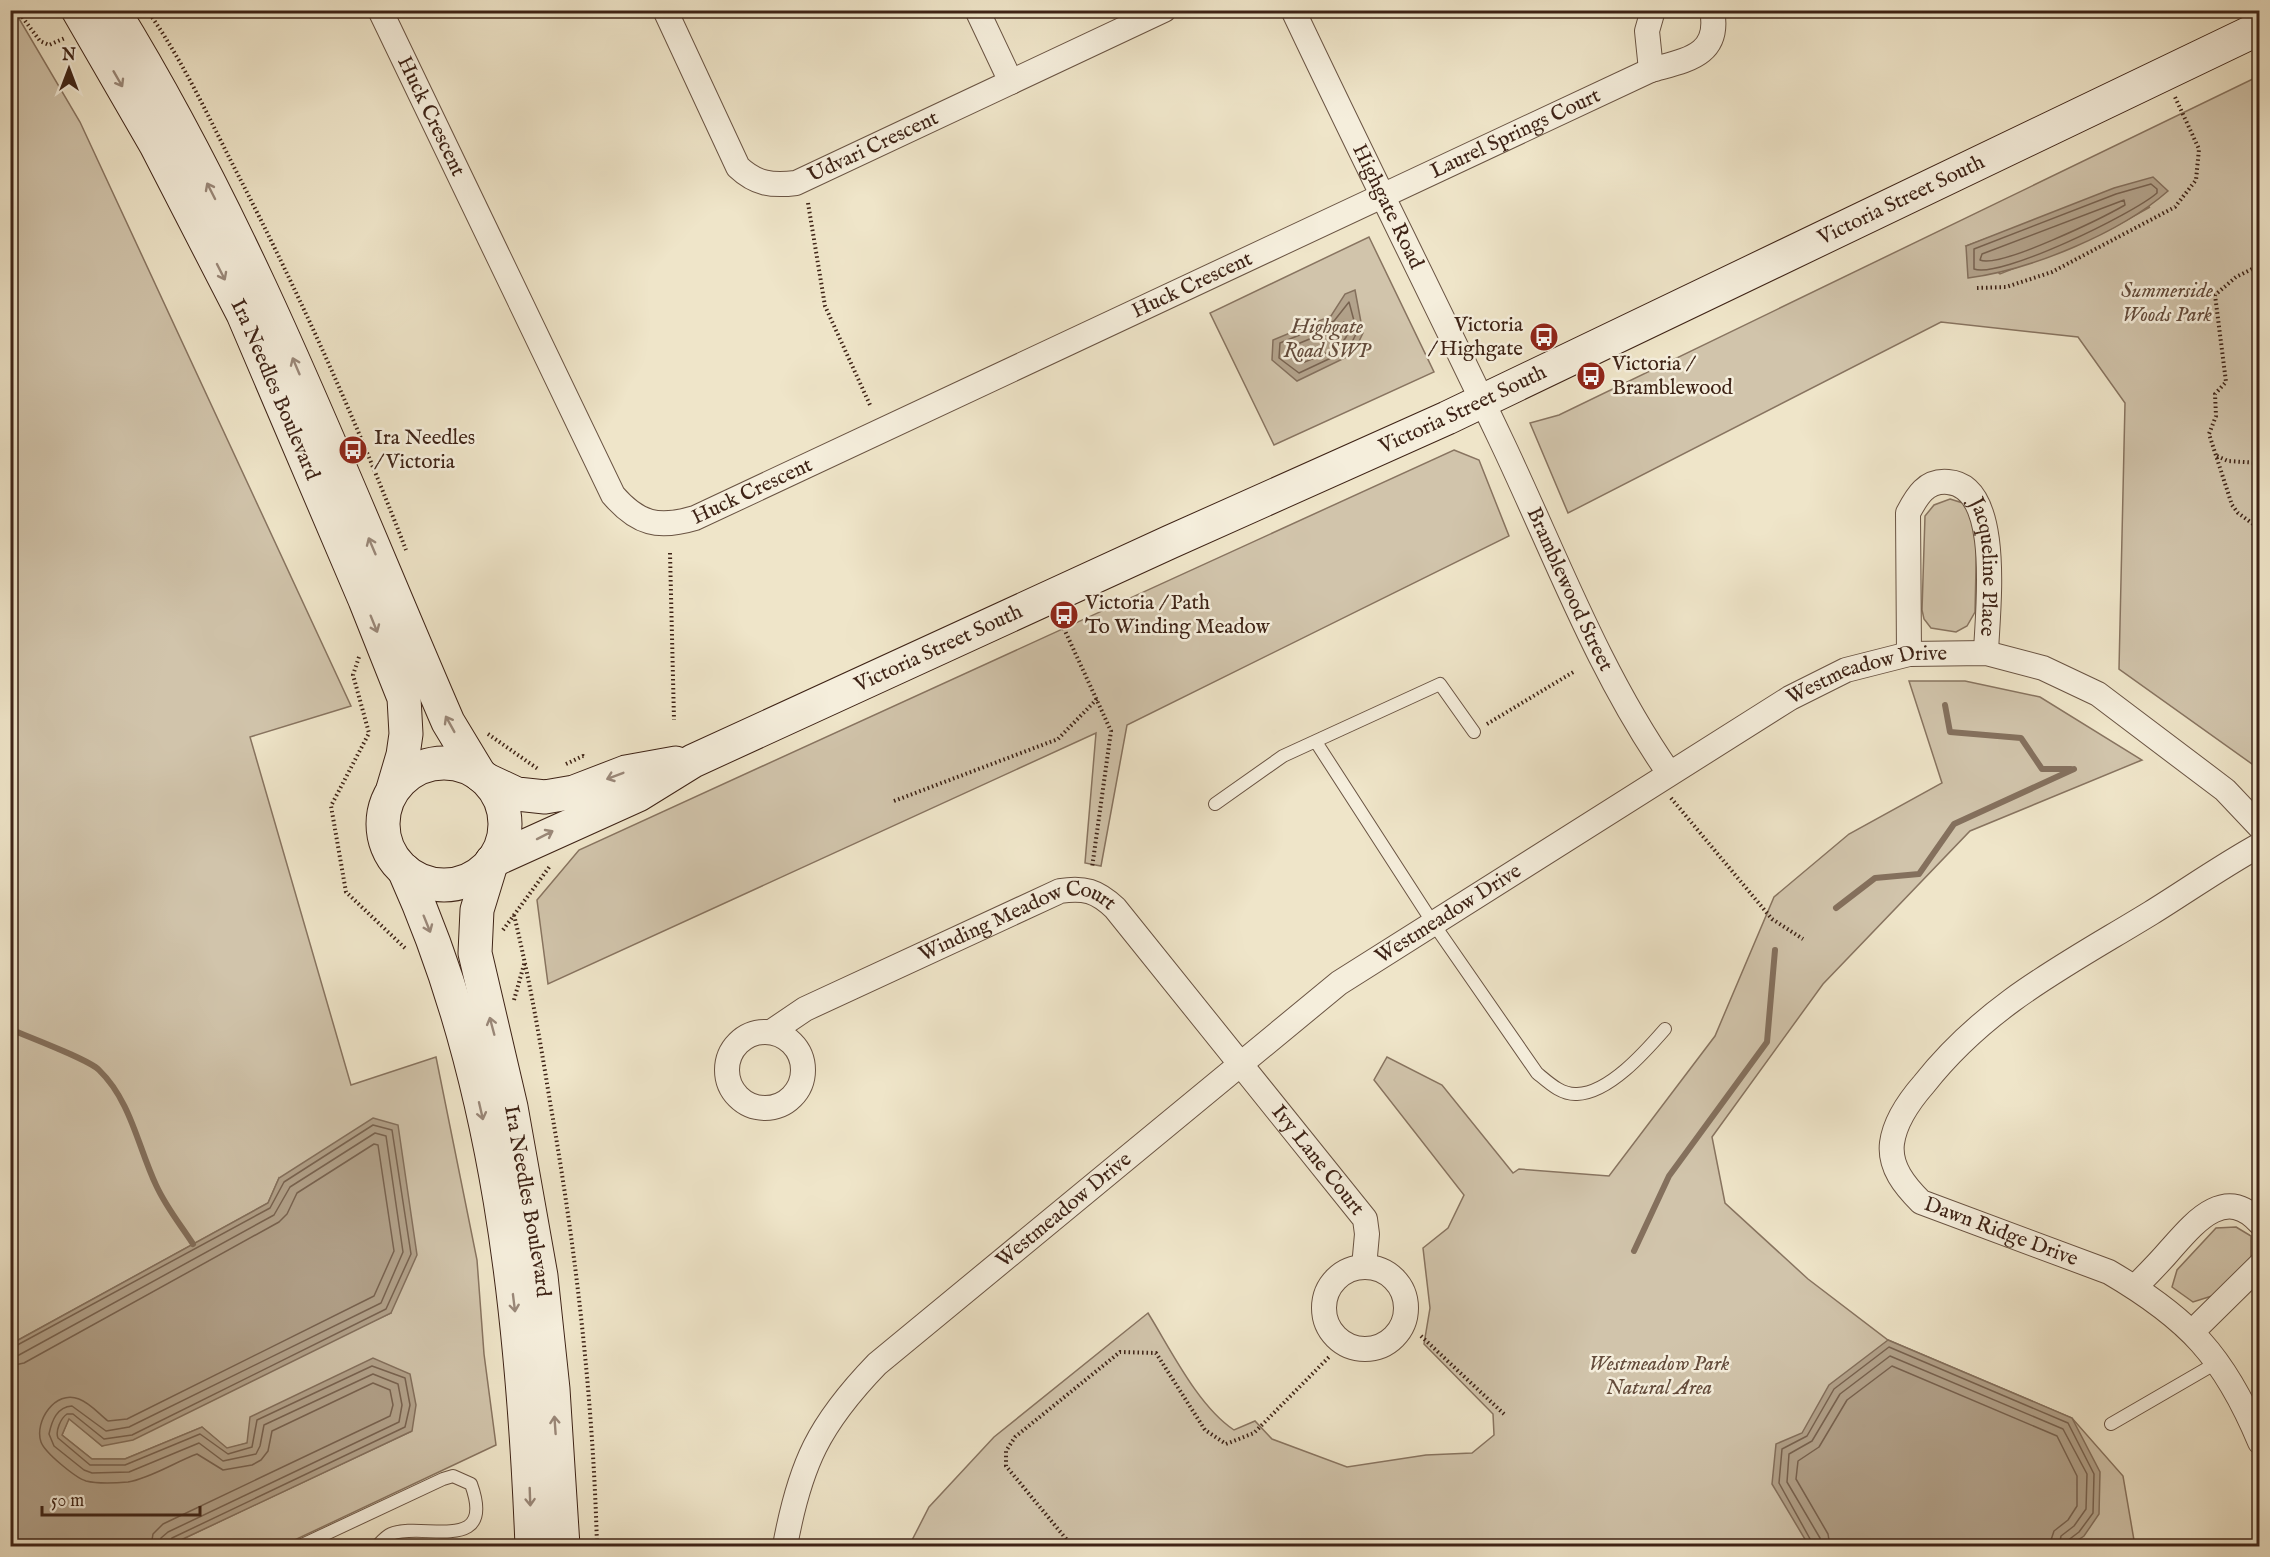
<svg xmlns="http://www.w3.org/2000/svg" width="2270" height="1557" font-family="'IM FELL English',serif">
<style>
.green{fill:#d1c4ab;stroke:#887460;stroke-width:1.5;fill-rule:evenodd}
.water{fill:#b3a38c;stroke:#84705d;stroke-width:1.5}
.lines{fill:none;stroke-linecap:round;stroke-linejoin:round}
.shore{stroke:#786351;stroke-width:1.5}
.stream{stroke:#84705d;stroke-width:6}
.lane-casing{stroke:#6a5443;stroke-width:14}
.street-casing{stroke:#6a5443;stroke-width:26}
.secondary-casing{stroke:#3e2316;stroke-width:35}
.path{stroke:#3e2316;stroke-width:4;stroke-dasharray:1.5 3;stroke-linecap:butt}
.lane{stroke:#f5eedc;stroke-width:12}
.street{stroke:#f5eedc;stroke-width:24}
.secondary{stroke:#f5eedc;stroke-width:33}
.oneway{stroke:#9a8879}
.labels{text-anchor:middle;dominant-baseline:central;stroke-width:5;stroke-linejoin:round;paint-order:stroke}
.street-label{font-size:21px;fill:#3e2316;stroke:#f5eedc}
.park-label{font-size:21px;font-style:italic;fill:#634b3b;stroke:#f5eedc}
.poi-label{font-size:21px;fill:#3e2316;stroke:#f5eedc;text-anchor:start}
</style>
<rect width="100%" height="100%" fill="#efe5c9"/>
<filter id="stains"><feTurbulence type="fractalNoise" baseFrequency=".00333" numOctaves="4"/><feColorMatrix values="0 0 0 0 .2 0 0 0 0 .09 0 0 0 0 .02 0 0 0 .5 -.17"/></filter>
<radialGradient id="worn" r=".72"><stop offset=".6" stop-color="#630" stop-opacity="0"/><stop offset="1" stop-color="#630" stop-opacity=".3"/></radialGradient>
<!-- green -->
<path class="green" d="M14,10L80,122L351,706L250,737L351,1085L436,1057L477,1260L484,1354L496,1445L282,1546H168L412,1431L247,1443L227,1449L202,1427L125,1459H92L62,1435L69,1418L102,1446L391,1313L279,1178L268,1203L11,1344L10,11Z
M2259,76V769L2119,669L2125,403L2078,337L1941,322L1568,513L1530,423L1559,415ZM2150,207L2105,232L2000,274L1966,246L1996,235Z
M1369,237L1434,372L1274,445L1210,313Z
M1454,450L1479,460L1509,536L1127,725L1101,866L1085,863L1096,733L548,984L537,900L579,850Z
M1950,499L1966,504L1977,522L1975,612L1967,626L1956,632L1931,628L1924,619L1922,610L1925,516L1934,505Z
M1909,681H1965L2040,697L2142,760L1970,831L1823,984L1712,1137L1725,1203L1808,1279L1888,1340L2072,1418L2123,1476L2135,1546H909L929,1507L994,1437L1148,1313C1171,1350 1198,1406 1234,1430L1255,1421L1272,1439L1347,1467L1426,1455L1472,1453L1494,1435L1493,1414L1424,1344L1430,1308L1423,1248L1448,1228L1464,1195L1374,1080L1387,1057L1442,1085L1513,1173L1519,1169L1609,1176L1715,1036L1774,897L1849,834L1942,783Z
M2236,1227L2251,1236V1259L2215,1295L2193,1302L2172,1287L2177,1270L2216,1228Z"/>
<!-- water -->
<path class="water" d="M2153,177L2168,191C2120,233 2031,270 1968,278L1966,246L2114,188Z
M1355,290L1363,333L1353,354L1297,381L1272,360L1273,340L1331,316L1345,294Z
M373,1118L398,1125L417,1255L391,1313L133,1440L102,1446L69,1419L62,1435L92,1459H125L202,1427L227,1448L247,1443L250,1417L373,1358L410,1374L416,1405L412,1431L168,1546H11V1344L268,1203L279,1178Z
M1888,1340L2072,1418L2100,1472L2099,1514L2084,1536L2069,1546H1809L1772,1484L1776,1444L1802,1433L1829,1385Z"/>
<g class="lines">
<!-- shore -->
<path class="shore" d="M2151,184L2157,189V193C2133,214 2000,279 1974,269V249L2116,194Z
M2124,200L2125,205C2104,217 1999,269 1980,260L1982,254Z
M1349,302L1357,332L1348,350L1299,373L1279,358L1280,343L1334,321Z
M1344,322L1348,323C1353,348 1318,356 1300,364L1286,354L1288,348L1336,328Z
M10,1349L270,1208L284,1182L373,1125L392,1130L411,1254L386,1309L132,1435L104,1439L73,1414H67C61,1418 55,1431 58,1438L90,1465H125L200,1434L228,1454L252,1447L257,1420L372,1366L405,1378L410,1405L405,1427L172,1538L167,1546
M10,1357L19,1355L274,1215L290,1187L375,1133L386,1136L403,1252L381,1303L129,1427L106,1431L72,1406C57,1407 52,1420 49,1434L54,1446L84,1470L92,1473L129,1472L199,1443L223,1461L256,1454L260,1446L264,1425L373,1374L398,1384L402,1405L399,1422L168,1532L161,1538L160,1546
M10,1366L24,1363L279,1222L287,1214L297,1193L374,1144L378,1145L394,1251L374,1296L127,1419L108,1421C99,1414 90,1403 79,1399C55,1389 34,1422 41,1442C45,1453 76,1478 86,1481C98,1484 116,1483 128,1482C151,1478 175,1462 197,1454L223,1470L252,1465L261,1460L268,1451L272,1431L373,1383L390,1390L393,1405L390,1416L163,1524L153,1534L151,1546
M1814,1546L1779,1483L1782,1449L1807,1436L1834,1389L1889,1347L2068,1423L2094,1474L2093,1513L2079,1532L2067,1541L2066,1546
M1821,1546L1820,1538L1787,1482L1789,1454L1812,1441L1840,1394L1890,1356L2063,1429L2087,1474L2086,1509L2074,1526L2061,1536L2059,1546
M1830,1546L1828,1534L1796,1479L1798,1461L1819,1447L1847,1400L1892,1366L2057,1436L2077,1476V1506L2068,1520L2054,1531L2049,1546"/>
<!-- stream -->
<path class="stream" d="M1945,705L1950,732L2021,738L2042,769H2071
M1836,908L1875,878L1919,874L1954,824L2074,769
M10,1029C28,1037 88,1059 99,1070C131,1101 138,1147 156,1185C166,1207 180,1224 193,1244
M1634,1251L1669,1176L1767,1042L1775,950"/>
<!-- lane casing -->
<g class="lane-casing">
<path id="lane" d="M1316,742L1433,923L1537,1073C1548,1082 1561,1095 1577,1094C1609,1093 1645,1052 1665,1029
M1215,804L1283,756L1440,684L1474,732
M2111,1424L2218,1362
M300,1546L443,1479L453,1476L471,1484C497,1556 422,1521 391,1534C386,1536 380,1543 377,1546"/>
</g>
<!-- street casing -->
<g class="street-casing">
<g id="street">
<path id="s1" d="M380,10L613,495C638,524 658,529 695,518L1651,70C1686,60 1721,56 1712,10"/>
<path id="s2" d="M665,10L738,167C756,184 772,186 796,183L1164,10"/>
<path d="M977,10L1011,82"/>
<path id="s3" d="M1293,10C1361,154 1432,295 1500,438C1554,551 1597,670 1669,773"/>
<path d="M1651,70L1647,31L1653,10"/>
<path id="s4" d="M1909,654L1908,513C1917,496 1926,480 1948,482C2004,486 1987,614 1986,653"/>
<path id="s5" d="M2260,845C2222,866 2188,890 2151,913C2066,965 1987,1004 1924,1084C1910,1100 1895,1121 1892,1143C1889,1167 1905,1186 1921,1202L2109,1272C2189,1319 2224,1356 2260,1442"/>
<circle cx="765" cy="1070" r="38"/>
<path id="s6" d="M771,1032L805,1009L1060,891C1084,887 1097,891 1115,908L1365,1219L1367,1234L1364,1267"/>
<circle cx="1365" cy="1308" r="41"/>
<path d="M2135,1287C2147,1275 2159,1263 2170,1250C2194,1223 2225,1184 2260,1223"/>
<path d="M2193,1331L2260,1265"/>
<path id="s7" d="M785,1546C800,1464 819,1424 877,1364L1339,983L1790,698L1846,670L1909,654L1986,653L2043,668L2098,694L2225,790L2260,827"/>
</g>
</g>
<!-- secondary casing -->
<g class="secondary-casing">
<g id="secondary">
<path id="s8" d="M78,10L156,145L243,314L365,600L404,698L406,734L403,755L393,789"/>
<path d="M113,10C251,234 344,482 448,722L480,775"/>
<circle cx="444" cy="824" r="61"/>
<path d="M487,780L517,794L545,797L574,792L626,772L676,763"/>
<path id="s9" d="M492,861L638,795L693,761L1170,542L1447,418L2260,28"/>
<path id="s10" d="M492,861L477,910L475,953L511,1107L541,1276L553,1389L563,1546"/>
<path d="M404,870C499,1080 523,1318 532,1546"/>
</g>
</g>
<!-- path -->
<path class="path" d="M17,10L40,41L49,45L65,38
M147,10C182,59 208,116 235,169C299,293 356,420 406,550
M808,203L825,306L870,405
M2260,265L2236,277L2215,295L2226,382L2215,394L2216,416L2209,434L2232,505L2238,513L2260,529
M1977,288L2006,287L2052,272L2175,207L2196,180L2199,149L2175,97
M2217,456L2228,461L2260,463
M670,553L674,720
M1060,620L1111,731L1092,868
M359,657L353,675L369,733L331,806L346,892L406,949
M1487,724L1575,671
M488,734L538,769
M566,764L583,756L586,758
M1671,798L1772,919L1803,939
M894,801L1058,739L1097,699
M514,915C529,977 540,1039 550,1102C576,1250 593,1397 597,1546
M503,930L550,866
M514,1000L525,961
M1421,1336L1504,1414
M1072,1546L1006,1466V1451L1015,1437L1120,1352L1156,1353L1205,1430L1226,1444L1254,1433L1329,1357"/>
<!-- lane -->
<use href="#lane" class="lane"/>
<!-- street -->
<use href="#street" class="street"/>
<!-- secondary -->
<use href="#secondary" class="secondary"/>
</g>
<!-- one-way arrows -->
<defs><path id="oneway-shaft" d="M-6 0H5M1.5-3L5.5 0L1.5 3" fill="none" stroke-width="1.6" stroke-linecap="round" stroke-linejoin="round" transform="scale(1.5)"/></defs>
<g class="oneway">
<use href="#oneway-shaft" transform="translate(118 79) rotate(60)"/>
<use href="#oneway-shaft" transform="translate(211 191) rotate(-117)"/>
<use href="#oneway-shaft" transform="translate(221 272) rotate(63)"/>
<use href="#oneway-shaft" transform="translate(296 366) rotate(-113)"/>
<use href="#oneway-shaft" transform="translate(372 546) rotate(-113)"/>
<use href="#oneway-shaft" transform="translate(374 624) rotate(68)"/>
<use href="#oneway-shaft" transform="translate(450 724) rotate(-119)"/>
<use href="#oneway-shaft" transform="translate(615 776) rotate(159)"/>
<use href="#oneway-shaft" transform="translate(545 835) rotate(-27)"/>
<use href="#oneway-shaft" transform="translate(427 924) rotate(68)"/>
<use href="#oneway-shaft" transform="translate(492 1026) rotate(-105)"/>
<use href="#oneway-shaft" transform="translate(481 1111) rotate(77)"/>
<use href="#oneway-shaft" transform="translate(514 1303) rotate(83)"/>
<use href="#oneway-shaft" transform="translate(555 1425) rotate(-94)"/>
<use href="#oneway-shaft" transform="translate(530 1497) rotate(88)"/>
</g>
<!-- icons -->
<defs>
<g id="bus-disc" transform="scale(1.5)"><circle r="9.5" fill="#8f2418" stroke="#f5eedc"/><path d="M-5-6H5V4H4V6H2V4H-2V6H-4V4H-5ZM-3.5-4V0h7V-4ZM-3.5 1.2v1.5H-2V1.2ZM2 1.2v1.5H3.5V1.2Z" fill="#fff"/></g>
</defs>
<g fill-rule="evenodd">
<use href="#bus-disc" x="1544" y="337"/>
<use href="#bus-disc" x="1591" y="376"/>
<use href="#bus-disc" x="353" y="450"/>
<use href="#bus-disc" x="1064" y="615"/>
</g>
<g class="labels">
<!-- street labels -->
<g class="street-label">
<text stroke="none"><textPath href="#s1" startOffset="118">Huck Crescent</textPath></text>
<text stroke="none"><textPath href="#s1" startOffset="1536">Laurel Springs Court</textPath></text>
<text stroke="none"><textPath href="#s2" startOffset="321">Udvari Crescent</textPath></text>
<text stroke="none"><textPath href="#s9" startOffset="1557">Victoria Street South</textPath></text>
<text stroke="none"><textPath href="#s3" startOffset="218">Highgate Road</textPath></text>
<text stroke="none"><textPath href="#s1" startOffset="1179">Huck Crescent</textPath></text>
<text stroke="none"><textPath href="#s8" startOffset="428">Ira Needles Boulevard</textPath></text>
<text stroke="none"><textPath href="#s9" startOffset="1071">Victoria Street South</textPath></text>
<text stroke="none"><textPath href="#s1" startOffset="693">Huck Crescent</textPath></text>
<text stroke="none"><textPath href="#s4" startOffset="298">Jacqueline Place</textPath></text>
<text stroke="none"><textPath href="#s3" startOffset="642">Bramblewood Street</textPath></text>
<text stroke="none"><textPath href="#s9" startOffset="495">Victoria Street South</textPath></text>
<text stroke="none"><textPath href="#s7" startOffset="1422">Westmeadow Drive</textPath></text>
<text stroke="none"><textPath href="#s7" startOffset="936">Westmeadow Drive</textPath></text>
<text stroke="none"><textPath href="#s6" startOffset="274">Winding Meadow Court</textPath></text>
<text stroke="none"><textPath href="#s6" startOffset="706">Ivy Lane Court</textPath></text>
<text stroke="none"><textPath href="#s10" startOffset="348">Ira Needles Boulevard</textPath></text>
<text stroke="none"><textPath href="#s7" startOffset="450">Westmeadow Drive</textPath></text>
<text stroke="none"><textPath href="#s5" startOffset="636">Dawn Ridge Drive</textPath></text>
</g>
<!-- park labels -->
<g class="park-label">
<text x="2167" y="291">Summerside<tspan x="2167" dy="24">Woods Park</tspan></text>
<text x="1327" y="327">Highgate<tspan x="1327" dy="24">Road SWP</tspan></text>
<text x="1659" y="1364">Westmeadow Park<tspan x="1659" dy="24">Natural Area</tspan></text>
</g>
<!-- poi labels -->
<g class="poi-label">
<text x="1523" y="325" text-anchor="end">Victoria<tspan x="1523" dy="24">/ Highgate</tspan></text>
<text x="1612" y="364">Victoria /<tspan x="1612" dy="24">Bramblewood</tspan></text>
<text x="374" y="438">Ira Needles<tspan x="374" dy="24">/ Victoria</tspan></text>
<text x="1085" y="603">Victoria / Path<tspan x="1085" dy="24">To Winding Meadow</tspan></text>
</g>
</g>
<!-- margin -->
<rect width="2270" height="1557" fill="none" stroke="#efe5c9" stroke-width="36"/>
<rect x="12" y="12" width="2246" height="1533" fill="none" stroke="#3e2316" stroke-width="3"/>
<rect x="18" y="18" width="2234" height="1521" fill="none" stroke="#3e2316" stroke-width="1.5"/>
<!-- north arrow -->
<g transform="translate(69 69)" stroke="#f5eedc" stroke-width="4.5" paint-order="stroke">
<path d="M0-4.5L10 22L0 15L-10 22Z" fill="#3e2316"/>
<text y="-9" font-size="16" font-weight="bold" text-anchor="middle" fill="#3e2316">N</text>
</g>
<!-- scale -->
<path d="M42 1506v9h158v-9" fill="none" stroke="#3e2316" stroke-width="3"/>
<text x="51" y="1506" font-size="18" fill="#3e2316" stroke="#f5eedc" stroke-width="4.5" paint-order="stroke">50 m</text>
<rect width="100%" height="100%" filter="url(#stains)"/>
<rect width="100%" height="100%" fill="url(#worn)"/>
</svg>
